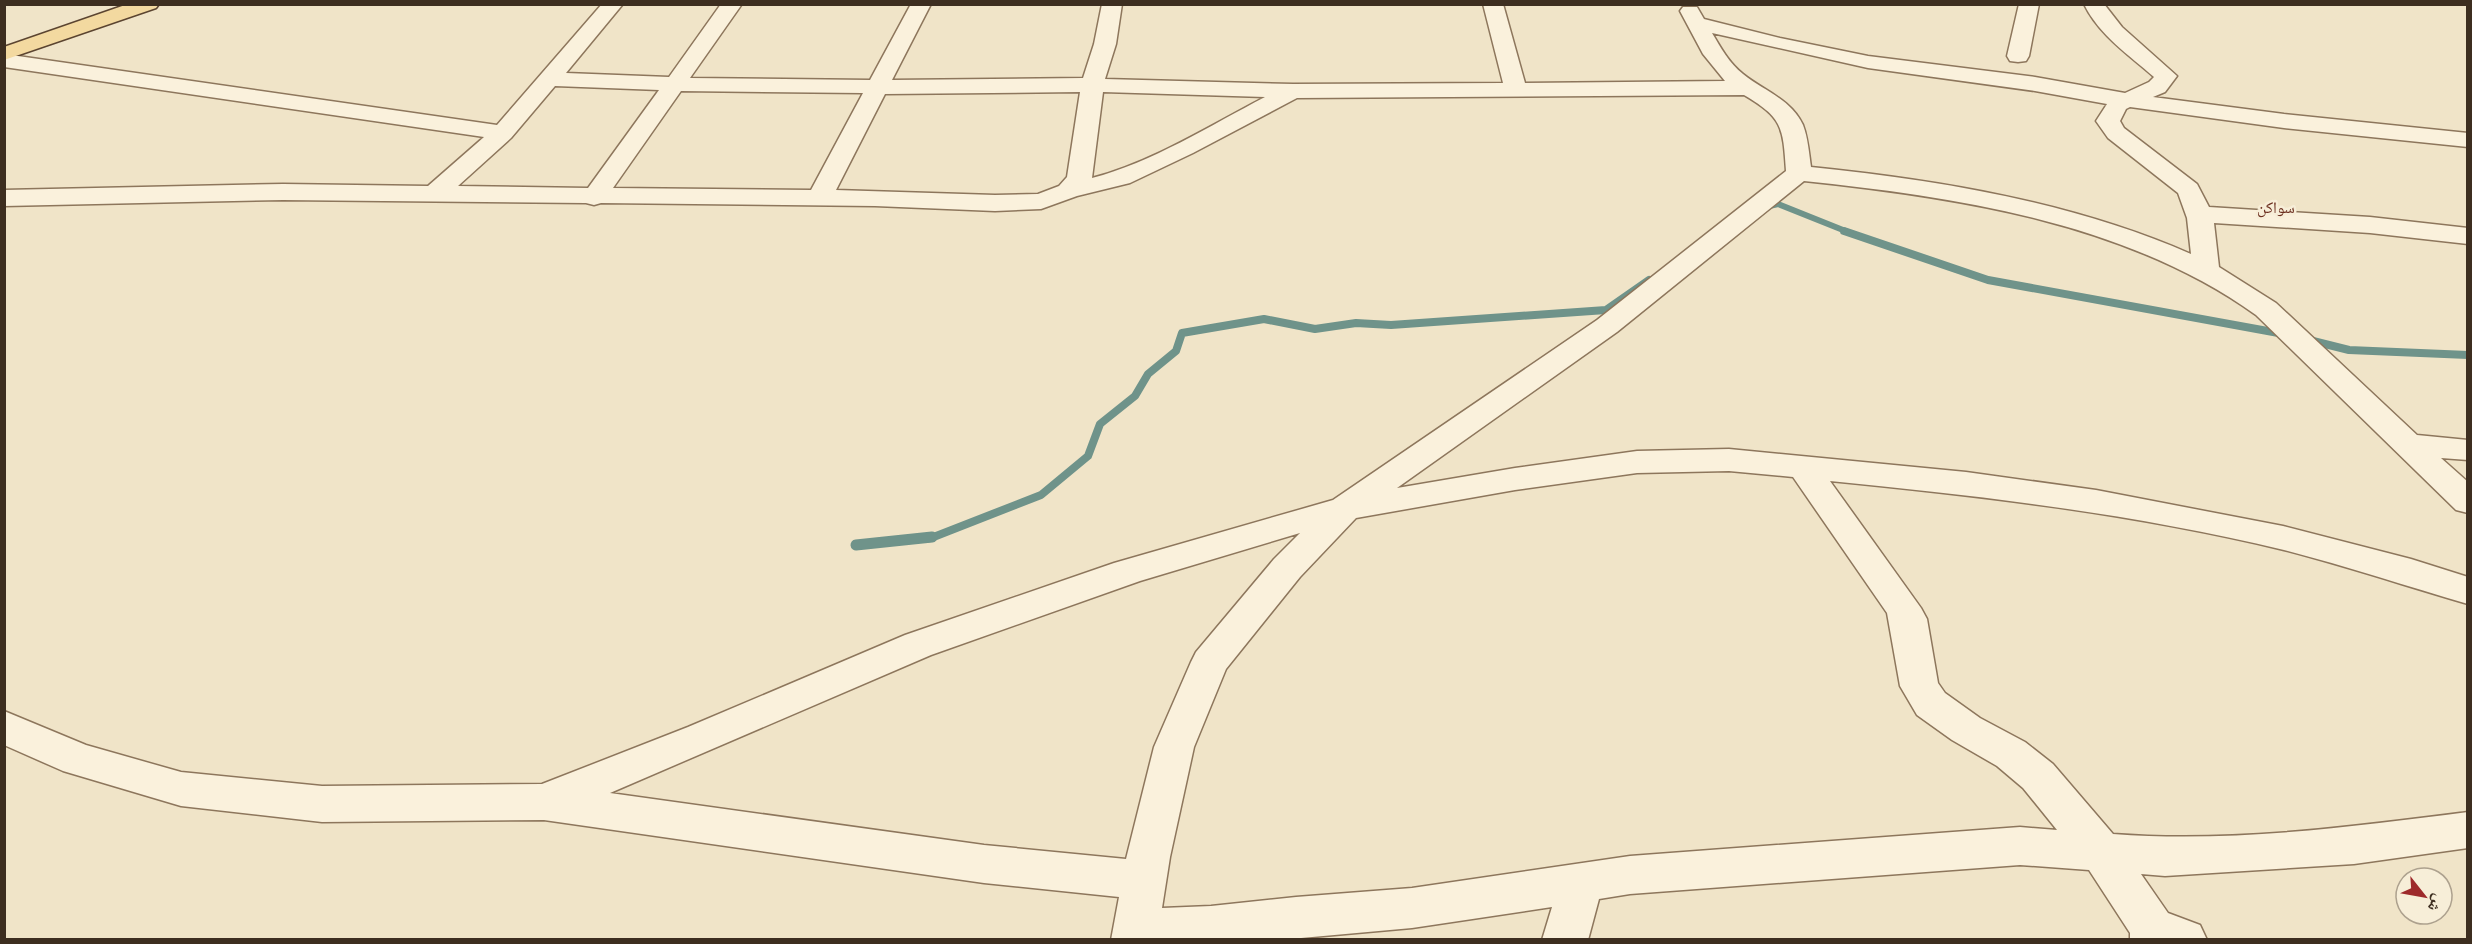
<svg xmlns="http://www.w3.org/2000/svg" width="2472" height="944" font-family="Georgia,'Noto Naskh Arabic',serif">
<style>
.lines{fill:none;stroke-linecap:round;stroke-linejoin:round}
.stream-far2{stroke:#6f938a;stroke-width:6}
.stream-far1{stroke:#6f938a;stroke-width:8}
.stream{stroke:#6f938a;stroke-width:11}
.minor-casing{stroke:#8d765c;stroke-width:3}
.primary-casing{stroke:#5b4430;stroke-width:3}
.minor{fill:#faf1dc;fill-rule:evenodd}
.primary{fill:#f3d9a0;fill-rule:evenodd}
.labels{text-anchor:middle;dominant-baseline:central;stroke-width:5;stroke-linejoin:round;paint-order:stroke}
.far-quarter-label{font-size:16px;fill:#6b2e1e;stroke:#f7eed8}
</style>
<rect width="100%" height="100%" fill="#f0e4c8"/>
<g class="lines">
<!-- stream-far2 -->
<path class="stream-far2" d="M1765,207L1778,204L1848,232"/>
<!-- stream-far1 -->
<path class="stream-far1" d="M1844,231L1988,280L2284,334
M2309,340L2349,350L2468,355
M921,539L931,538L1041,495L1088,456L1100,424L1135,396L1148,374L1176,351L1182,333L1264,319L1315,329L1356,323L1391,325L1606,310L1649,280"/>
<!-- stream -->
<path class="stream" d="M856,545L932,537"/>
<!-- minor casing -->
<g class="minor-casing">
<path id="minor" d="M602,4H623L566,73L669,77L721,4H742L690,78L870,80L911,4H931L892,80L1083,78L1094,44L1102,4H1122L1116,44L1105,79L1293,84L1503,83L1483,4H1503L1525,83L1725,81L1703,54L1680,11L1683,7H1697L1704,19L1780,38L1868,56L2035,77L2125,93L2149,82L2154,77C2129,55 2099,35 2084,4H2104L2122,27L2177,76L2165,92L2153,97L2284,114L2468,133V147L2284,128L2130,107L2126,109L2120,121L2124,128L2197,184L2209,207L2370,217L2468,228V244L2370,233L2214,223L2219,267L2276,303L2417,435L2468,440V460L2441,458L2468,482V513L2456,510L2256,315C2128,223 1958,197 1804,181L1617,332L1397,488L1515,468L1637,451L1729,449L1966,472L2096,490L2283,526L2411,559L2468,577V604C2406,586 2346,566 2284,550C2135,514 1983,496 1830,481L1921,608L1927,619L1938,683L1945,693L1980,718L2025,742L2053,764L2113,834C2231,843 2350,827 2468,812V848L2354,864L2165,876L2141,874L2168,913L2200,925L2207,940H2130V933L2089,870L2020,865L1630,894L1599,899L1588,940H1542L1552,907L1412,928L1279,940H1111L1119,897L984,883L544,820L322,822L181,806L63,771L4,745V711L86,745L181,772L322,786L542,784L688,727L905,635L1114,563L1333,500L1597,320L1786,171C1783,127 1783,118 1744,95L1297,98L1193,153L1130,183L1077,196L1041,209L995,211L875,206L601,203L594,205L586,203L283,200L4,206V190L283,184L428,186L484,137L4,67V54L497,125ZM1712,33L1868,68L2035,91L2107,104L2096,121L2108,138L2178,193L2187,218L2191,254C2072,202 1939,180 1811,167C1809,153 1808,138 1803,125C1791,99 1764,91 1743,74C1729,63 1721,48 1712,33ZM555,86L659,90L588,188L458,186L511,138ZM681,91L863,93L811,190L613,188ZM1080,92L1067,177L1059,186L1038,194L995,195L836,190L885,94ZM1103,92L1265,97C1211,125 1151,163 1092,178ZM1729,471L1793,477L1887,613L1900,686L1917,715L1952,740L1997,766L2023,788L2057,830L2020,827L1630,856L1412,888L1296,897L1211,906L1162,908L1170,857L1194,747L1226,669L1300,577L1356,518L1515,490L1637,473ZM1300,533L1274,559L1196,652L1191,662L1154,747L1126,859L984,845L610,793L931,655L1140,581Z
M2019,4H2039L2029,56L2026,61L2018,62L2010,61L2007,56Z"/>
</g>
<!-- primary casing -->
<g class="primary-casing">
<path id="primary" d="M128,4H159L156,8L4,60V47Z"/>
</g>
<!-- minor -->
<use href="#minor" class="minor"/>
<!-- primary -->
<use href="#primary" class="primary"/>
</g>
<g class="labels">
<!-- far-quarter labels -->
<g class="far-quarter-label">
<text x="2276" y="209">سواكن</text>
</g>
</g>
<!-- border -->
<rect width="2472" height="944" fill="none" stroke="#3d2e20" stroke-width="12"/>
<!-- north arrow -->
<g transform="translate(2424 896) rotate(121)"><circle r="28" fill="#f7eed8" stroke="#ada18e" stroke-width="1.5"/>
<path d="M0-4.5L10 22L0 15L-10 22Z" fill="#9e2a2b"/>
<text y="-9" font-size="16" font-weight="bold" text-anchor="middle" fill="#3d2e20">ش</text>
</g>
</svg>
